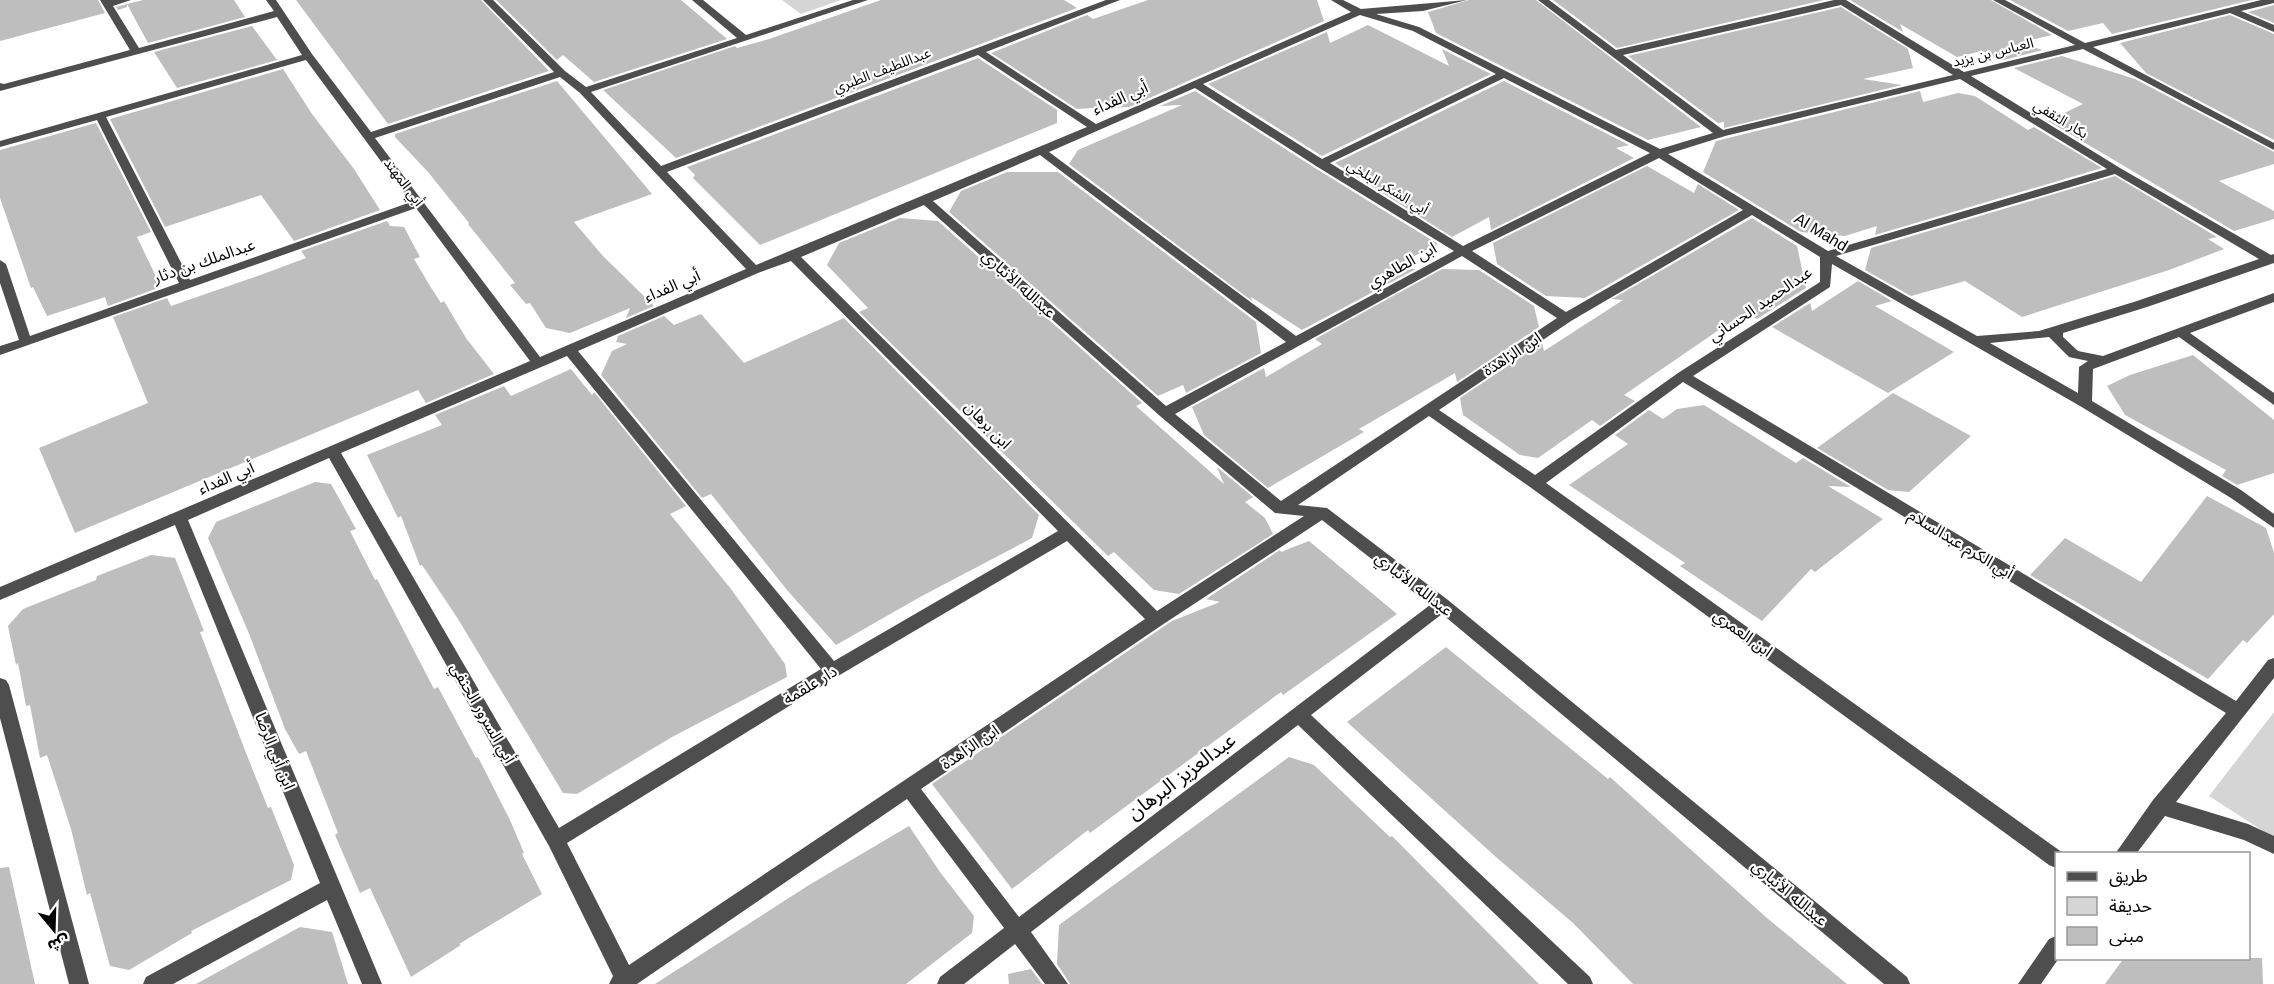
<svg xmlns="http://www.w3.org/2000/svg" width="2274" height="984" font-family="Arial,'Noto Sans Arabic',sans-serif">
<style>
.green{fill:#d5d5d5}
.building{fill:#bebebe}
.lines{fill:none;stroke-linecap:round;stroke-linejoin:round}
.minor{fill:#4e4e4e;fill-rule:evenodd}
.labels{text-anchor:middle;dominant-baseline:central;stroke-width:4.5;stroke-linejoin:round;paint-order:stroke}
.far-street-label{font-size:14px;fill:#000;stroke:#fff}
.street-label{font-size:16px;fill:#000;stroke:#fff}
.near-street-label{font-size:20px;fill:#000;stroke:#fff}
</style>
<rect width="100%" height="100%" fill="#fff"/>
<!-- green -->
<path class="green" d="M782,0H841L801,14Z
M2274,712V838L2209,796Z"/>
<!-- building -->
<path class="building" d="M0,0H98L105,13L0,41Z
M143,0H234L245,17L148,43L127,4V7L118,10L116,7L127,4Z
M296,0H481L549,71L388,124Z
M496,0H681L727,39L594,82L563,55L557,60Z
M881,0H1064L1077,8L676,158L603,90L735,46L737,48L769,39Z
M1148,0H1317L1324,21L1129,107L1107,108L1112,100L1093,108L1077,109L991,53L1087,15L1093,19Z
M1469,0H1536L1701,127L1648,140L1436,33L1428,12Z
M1553,0H1824L1617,48Z
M1850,0H1991L2052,35L2019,43L2043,50L2000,61L1982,51L1957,57L1900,24L1903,32Z
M2010,0H2252L2112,34L2103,23L2068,31Z
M2274,5V23L2248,12Z
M1841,7L1908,49L1913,68L1863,79L1902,85L1724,128V122L1718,123L1628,56Z
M2230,15L2274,34V140L2146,73L2120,43Z
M1368,25L1449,66L1442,49L1491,74L1322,156L1208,84L1327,32L1330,43Z
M252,26L277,60L177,88L154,52Z
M2062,56L2135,79L2274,152V164L2219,181L2274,211V219L2234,231L2048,121L2083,104L2014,68Z
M978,58L1057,110V123L760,245L693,178L695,175L687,167Z
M283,69L312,114L354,169L380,210L294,241L261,195L165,227L110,119Z
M557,81L652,194L574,222L602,255L654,306L626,318L630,308L570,333L546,328L530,303L526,304L510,285L515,283L468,224L469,223L428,172L395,137V134Z
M1504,81L1629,145L1616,148L1634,158L1491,230L1489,217L1452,237L1335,163Z
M1195,91L1315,168L1438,244L1391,268L1416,269L1302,330L1251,297L1252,301L1069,164L1078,150L1182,105L1160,106Z
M1920,91L1923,102L1958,93L1975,96L2028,130L2034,127L2102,168L1875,235L1877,226L1845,236L1801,232L1703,172L1716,141Z
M96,123L151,232L137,237L161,287L108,306L105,297L47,316L33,287L31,288L0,198V150Z
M1647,166L1694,193L1698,184L1739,210L1585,298L1546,296L1497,264L1493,243Z
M1007,172H1058L1256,322L1261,353L1186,393L1183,385L1158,396L949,212L961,191Z
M2115,176L2217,237L2208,239L2224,249L2169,270L2022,317L1965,281L1911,296L1865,270L1871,248Z
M900,218L938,221L1142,403L1136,406L1224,484L1217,467L1253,497L1245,502L1265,518L1273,534L1179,594L1154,590L1114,552L1108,556L859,312L868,308L827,265L839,243Z
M1752,218L1797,246L1806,288L1757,319L1746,313L1732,321L1624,395L1635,401L1600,426L1592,420L1538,458L1520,455L1463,415L1460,398L1542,343L1544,351L1623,300L1612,299Z
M387,221L390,226L404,227L420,257L414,259L430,286L441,303L444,301L466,338L494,374L426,403L418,390L75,533L39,448L148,403L113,317L167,298L171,306L266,273L306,258L301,251Z
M1442,269L1479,270L1534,306L1539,327L1457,382L1455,373L1359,429L1364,432L1268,488L1204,435L1192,407L1264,368L1266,377L1322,344L1315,339Z
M1858,281L1892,301L1875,306L1954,352L1888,393L1772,327L1810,303L1812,311Z
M701,314L744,363L844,318L1039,515L1032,538L920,597L836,645L787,590L711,494L702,498L601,375L612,351L627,344L616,342L618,336L664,316L674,325Z
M2193,355L2274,420V473L2237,485L2222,476L2226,470L2125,415L2107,386L2130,375Z
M571,369L592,395L594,392L686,506L670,514L731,589L785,664L787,677L672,737L577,794L563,793L458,619L422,565L420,566L401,516L398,518L367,455L442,425L435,415L504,386L511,396Z
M1893,393L1971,436L1909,492L1888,490L1817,448Z
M1704,405L1796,463L1803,458L1851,487L1828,486L1883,519L1815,572L1811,569L1762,621L1680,566L1685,563L1569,485L1628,444L1615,435L1649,410L1663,419L1677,409Z
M315,482L331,484L356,529L350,531L375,580L377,579L434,689L438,687L476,758L478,757L510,820L524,853L522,854L542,894L459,944L461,945L411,977L370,888L360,893L335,835L338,833L306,751L299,754L285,729L250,636L208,538L216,522Z
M2207,496L2266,528L2274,553V614L2247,643L2243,640L2208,679L2030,575L2065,538L2141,582Z
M1309,541L1397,614L1283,695L1281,692L1090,833L1088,830L1012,889L932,784L1172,621L1220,602L1206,599L1280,550L1281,552Z
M151,555L175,558L204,631L200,632L246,753L268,808L271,807L294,865L291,880L191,931L192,933L129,970L110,966L90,893L87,895L71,829L47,755L40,758L30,705L26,706L18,663L16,665L8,626L23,609L96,580L97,576Z
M1446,647L1608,779L1610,777L1767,918L1847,984H1633L1573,923L1496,857L1347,722Z
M1289,757L1314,765L1390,837L1392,836L1539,984H1070L1057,964L1059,925Z
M909,826L940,872L974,916L972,933L906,984H655L809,885Z
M9,867L35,984H0V868Z
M300,927L332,932L348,984H196Z
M2124,958H2262L2263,984H2105Z
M1031,969L1042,984H1009L1008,974Z"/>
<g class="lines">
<!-- minor -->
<path class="minor" d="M100,0H131L113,6L139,48L274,11L266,0H276L312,54L371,132L554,72L483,0H493L565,71L586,87L737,38L692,0H703L746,35L853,0H868L591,92L661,166L1106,0H1120L986,52L1096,124L1351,12L1331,0H1343L1361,9L1467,0L1423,11L1376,14L1419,27L1660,149L1713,133L1538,0H1549L1616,50L1834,0H1846L1964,72L2075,45L1993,0H2005L2085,43L2261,0H2274V3L2241,11L2274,25V32L2230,13L2093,47L2274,143V150L2083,49L1971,76L2120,168L2271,255L2274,254V263L2147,307L2063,333V337L2078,351L2103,356L2274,293V302L2190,333L2274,393V405L2179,337L2093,369L2092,401L2241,490L2274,514V528L2231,498L2080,406L1832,264L1830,287L1693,376L2236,701L2268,660L2274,658V678L2176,802L2248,824L2274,836V854L2244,840L2165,816L2136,854H2115L2153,800L2226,713L1683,382L1546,483L2063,853L2056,854V868L2049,865L1530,487L1429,416L1298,505L1327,508L1448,600L1907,977L1910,984H1884L1442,614L1311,715L1590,977L1593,984H1568L1298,725L1031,932L1068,984H1045L1015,944L964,984H937L940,977L1004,928L907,799L637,984H609L613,976L549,846L329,458L188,520L382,984H362L327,900L173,984H143L146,977L320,883L175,525L0,600V587L530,361L416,208L0,355V346L19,340L0,283V260L6,264L30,336L179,283L97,120L0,147V141L302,55L277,17L0,91V83L4,84L130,50ZM1841,5L1953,75L1723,130L1623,55ZM1360,15L1413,31L1496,74L1322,159L1203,84ZM978,55L1087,127L756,265L667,172ZM306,60L411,202L190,280L106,117ZM560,77L580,93L746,269L540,357L375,138ZM1504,78L1650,153L1463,246L1330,163ZM1960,79L2107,169L1828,251L1668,154L1725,136ZM1195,88L1316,166L1454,251L1296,336L1049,152ZM1040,155L1286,342L1166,406L933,201ZM1659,158L1743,210L1566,312L1472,251ZM2115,174L2259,259L2137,301L2039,331L1977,336L1836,256ZM924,205L1160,416L1275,513L1304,516L1157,611L801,257ZM1752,215L1820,257V282L1678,373L1535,475L1439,410L1571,321ZM1462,256L1557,318L1281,501L1175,414ZM791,261L1058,531L834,661L578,351L758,273ZM2049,337L2069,357L2088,361L2079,367L2078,393L1990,343ZM567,356L821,669L559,828L341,453ZM1322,520L1430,605L1019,917L921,789L1162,625ZM1067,541L1145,619L629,965L567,843L838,676Z
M0,678L6,680L9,685L89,984H69L0,718Z
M2056,936V958H2059L2041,984H2018L2049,939Z"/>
</g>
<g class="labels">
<!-- far-street labels -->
<g class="far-street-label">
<text transform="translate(1993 52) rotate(-14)">العباس بن يزيد</text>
<text transform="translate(882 70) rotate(-21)">عبداللطيف الطبري</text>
<text transform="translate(2061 119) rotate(31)">بكار الثقفي</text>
<text transform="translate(404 182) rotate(53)">أبي المهند</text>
<text transform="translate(1388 187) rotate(31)">أبي الشكر البلخي</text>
</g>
<!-- street labels -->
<g class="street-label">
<text transform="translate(1120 98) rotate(-24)">أبي الفداء</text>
<text transform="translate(1821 232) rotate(31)">Al Mahd</text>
<text transform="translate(204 261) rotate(-19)">عبدالملك بن دثار</text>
<text transform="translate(1402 265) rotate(-29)">ابن الطاهري</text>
<text transform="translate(1019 284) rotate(42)">عبدالله الأنباري</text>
<text transform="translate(672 286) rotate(-23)">أبي الفداء</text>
<text transform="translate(1760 304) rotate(-34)">عبدالحميد الحساني</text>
<text transform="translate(1512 354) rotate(-33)">ابن الزاهدة</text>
<text transform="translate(988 425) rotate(46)">ابن برهان</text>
<text transform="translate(226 478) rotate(-23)">أبي الفداء</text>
<text transform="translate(1961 544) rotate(31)">أبي الكرم عبدالسلام</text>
<text transform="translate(1414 584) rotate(38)">عبدالله الأنباري</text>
<text transform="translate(1743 633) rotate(36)">ابن العمري</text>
<text transform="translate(810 685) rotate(-31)">دار علقمة</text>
<text transform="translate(483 713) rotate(60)">أبي السرور الحنفي</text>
<text transform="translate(970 747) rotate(-34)">ابن الزاهدة</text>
<text transform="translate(275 751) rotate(68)">ابن أبي الرضا</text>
<text transform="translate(1790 893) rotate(40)">عبدالله الأنباري</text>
</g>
<!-- near-street labels -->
<g class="near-street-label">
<text transform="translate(1181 776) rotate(-37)">عبدالعزيز البرهان</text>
</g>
</g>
<!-- legend -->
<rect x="2055" y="852" width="195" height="108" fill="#ffffff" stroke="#999999" stroke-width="1.5"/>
<rect x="2067" y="872" width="30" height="9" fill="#4e4e4e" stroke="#999999" stroke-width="1.5"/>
<text x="2109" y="882" font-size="18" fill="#000000">طريق</text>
<rect x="2067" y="897" width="30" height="18" fill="#d5d5d5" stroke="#999999" stroke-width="1.5"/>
<text x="2109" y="912" font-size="18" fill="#000000">حديقة</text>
<rect x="2067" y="927" width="30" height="18" fill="#bebebe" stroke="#999999" stroke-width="1.5"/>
<text x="2109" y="942" font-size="18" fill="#000000">مبنى</text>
<!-- north arrow -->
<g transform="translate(54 930) rotate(161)" stroke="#ffffff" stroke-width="4.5" paint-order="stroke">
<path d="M0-4.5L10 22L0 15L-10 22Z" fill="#000000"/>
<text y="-9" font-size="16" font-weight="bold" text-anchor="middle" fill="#000000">ش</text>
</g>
</svg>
